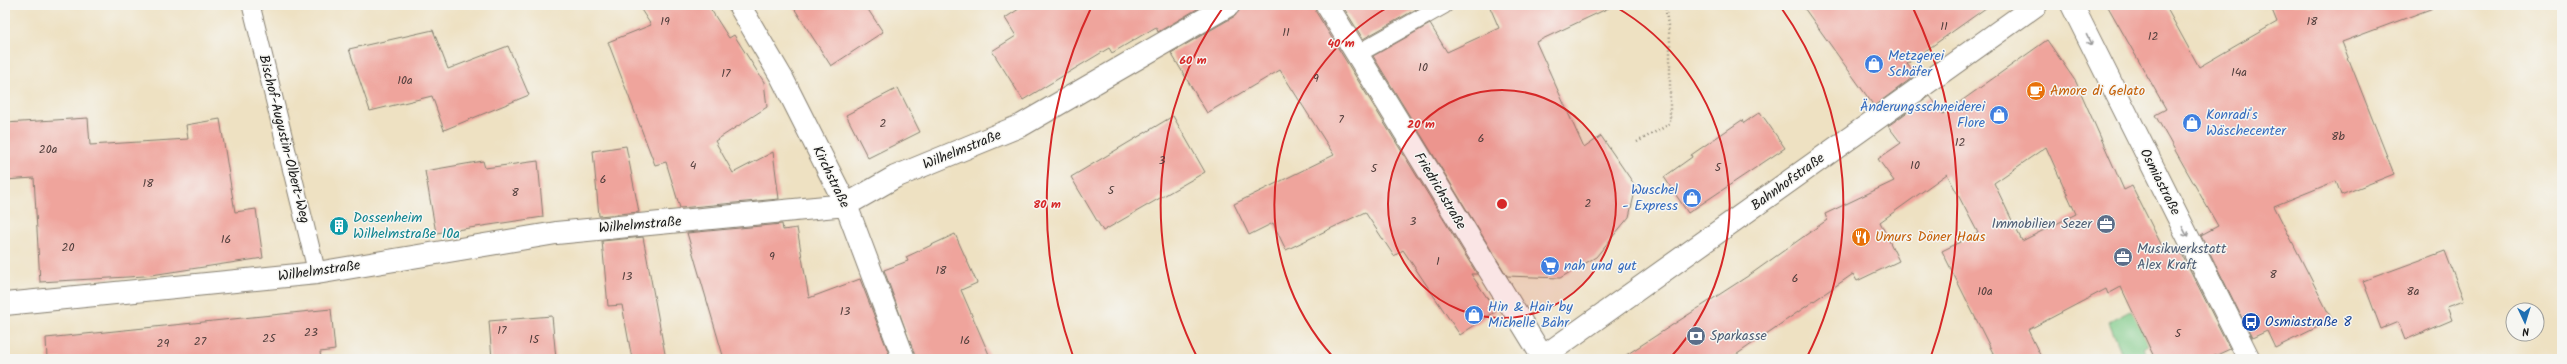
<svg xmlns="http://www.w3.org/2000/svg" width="2567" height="364" font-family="Kalam,sans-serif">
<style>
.green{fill:#7fca88;stroke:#4e7352}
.building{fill:#efa49c;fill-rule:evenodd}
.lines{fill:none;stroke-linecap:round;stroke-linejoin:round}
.service-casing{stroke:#857e6f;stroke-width:19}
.minor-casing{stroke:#857e6f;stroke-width:24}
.path{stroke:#857e6f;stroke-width:2.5;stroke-dasharray:1 3;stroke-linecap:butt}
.service{stroke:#fff;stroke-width:17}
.minor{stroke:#fff;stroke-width:22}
.oneway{stroke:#999}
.ring{fill:none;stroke:#d62828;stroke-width:2}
.labels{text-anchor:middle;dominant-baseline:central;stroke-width:3;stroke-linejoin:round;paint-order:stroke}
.number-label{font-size:12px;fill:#513e3c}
.shop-label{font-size:14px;fill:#366cbe;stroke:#f6f6f2;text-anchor:start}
.food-label{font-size:14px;fill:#c56008;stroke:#f6f6f2;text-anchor:start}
.street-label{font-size:14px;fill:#1c1c1c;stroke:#f6f6f2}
.culture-label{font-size:14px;fill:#0d838f;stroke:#f6f6f2;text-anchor:start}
.service-label{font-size:14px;fill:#4e5e75;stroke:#f6f6f2;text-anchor:start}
.transit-label{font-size:14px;fill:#164399;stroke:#f6f6f2;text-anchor:start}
.centre{fill:#d62828;stroke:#f6f6f2;stroke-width:2}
.ring-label{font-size:12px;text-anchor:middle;font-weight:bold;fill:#d62828;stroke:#f6f6f2;stroke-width:3;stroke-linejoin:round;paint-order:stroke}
</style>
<rect width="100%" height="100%" fill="#f6f6f2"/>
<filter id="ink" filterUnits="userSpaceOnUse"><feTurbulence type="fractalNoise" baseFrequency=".025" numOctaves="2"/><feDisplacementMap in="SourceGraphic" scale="8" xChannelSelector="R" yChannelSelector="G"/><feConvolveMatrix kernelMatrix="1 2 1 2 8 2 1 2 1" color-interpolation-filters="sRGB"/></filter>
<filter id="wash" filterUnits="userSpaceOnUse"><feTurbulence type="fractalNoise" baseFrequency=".012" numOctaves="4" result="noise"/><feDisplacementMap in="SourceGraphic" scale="16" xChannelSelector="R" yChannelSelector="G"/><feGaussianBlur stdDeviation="0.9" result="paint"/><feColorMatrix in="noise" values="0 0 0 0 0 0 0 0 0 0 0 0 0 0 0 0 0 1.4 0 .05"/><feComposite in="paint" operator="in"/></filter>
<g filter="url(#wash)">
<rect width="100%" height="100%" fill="#eee1c2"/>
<!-- green -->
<path class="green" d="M2132,310L2150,343L2143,348L2148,359H2124L2109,322Z"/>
<g id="blocks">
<!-- building -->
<path class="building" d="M638,5H708L729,38L734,35L764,82L767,107L715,141L733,173L773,152L779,199L680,208L666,162L655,165L608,42L651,25Z
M792,5H865L883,32L831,66Z
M1025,5H1204L1158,32L1156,27L1112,53L1109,48L1023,100L992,51L1016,36L1005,18Z
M1241,5H1315L1316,12L1477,274H1471L1496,311L1460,335L1403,250L1394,256L1365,212L1286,250L1273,223L1249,235L1234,204L1334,155L1280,70L1207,113L1171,53L1235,16Z
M1342,5H1418L1420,7L1363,39Z
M1489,5H1615L1536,42L1584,148L1601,136L1636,187L1629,217L1596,257L1560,278L1507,276L1373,56L1430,24L1447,52L1499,28Z
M1802,5H1990L1907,64L1916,75L1874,106Z
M2107,5H2165L2199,67L2277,22L2270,5H2432L2433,8L2342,42L2394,174L2341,195L2336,181L2274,206L2332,320L2275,348L2267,331L2252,338L2201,235L2218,226L2155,115L2166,109Z
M433,30L448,69L508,46L529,95L444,130L432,96L370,111L349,49Z
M2047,40L2076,82L2124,190L2132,186L2165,252L2178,246L2230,349L2208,359H2155L2121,287L2108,294L2106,289L2028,330L2042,359H1996L1942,251L1978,233L1947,174L1880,222L1899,261L1857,281L1853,274L1730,359H1620L1751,274L1827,220L1825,214L1894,181L1878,159L1901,143L1888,126L1930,96L1943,114ZM2046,147L2076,214L2022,241L1994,183Z
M898,88L920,132L868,158L846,115Z
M1760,112L1785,148L1688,213L1664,177L1692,157L1691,155L1742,120L1744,123Z
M1173,116L1205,172L1103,231L1071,177Z
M88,118L90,145L188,139L186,125L220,119L235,212L256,209L263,258L145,276L40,282L34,178L5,180V123Z
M626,146L639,212L599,216L593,151Z
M483,161L485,168L538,161L543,217L436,233L425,171Z
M782,224L783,230L797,228L809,298L860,279L891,359H724L687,233Z
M955,234L977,283L961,290L991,359H916L884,270L908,261L906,257Z
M643,237L666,359H632L622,305L608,306L602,241Z
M2445,251L2464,301L2447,307L2452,320L2405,340L2398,322L2381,329L2363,281Z
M331,309L335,350L320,352L321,359H47L46,338Z
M552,316L556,359H492L489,321Z"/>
</g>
</g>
<g filter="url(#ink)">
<use href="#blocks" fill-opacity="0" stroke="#857e6f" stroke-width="1"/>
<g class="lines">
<!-- service casing -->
<g class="service-casing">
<path id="service" d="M251,5L317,273
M1357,54L1444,5"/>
</g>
<!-- minor casing -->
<g class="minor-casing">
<path id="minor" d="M739,5L782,78L846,205L904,359
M1327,5L1542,356
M2072,5L2249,359
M5,304L317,273L556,233L846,205L895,177L1022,125L1229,5
M1540,359L2036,5"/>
</g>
<!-- path -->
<path class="path" d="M1637,142L1670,124V39L1665,5"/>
<!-- service -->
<use href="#service" class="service"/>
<!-- minor -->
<use href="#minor" class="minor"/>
</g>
<!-- one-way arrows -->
<defs><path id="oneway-shaft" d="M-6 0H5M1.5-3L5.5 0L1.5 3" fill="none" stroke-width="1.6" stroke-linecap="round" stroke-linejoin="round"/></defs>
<g class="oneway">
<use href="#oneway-shaft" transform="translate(2089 40) rotate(64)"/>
<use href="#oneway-shaft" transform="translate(2185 232) rotate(63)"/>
</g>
</g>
<!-- distance rings -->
<circle cx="1502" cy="204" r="114" fill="#d62828" fill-opacity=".12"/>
<g class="ring">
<circle cx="1502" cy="204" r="114"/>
<path d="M1334 358A228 228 0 0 1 1390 6M1614 6A228 228 0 0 1 1670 358"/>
<path d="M1198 359A341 341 0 0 1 1224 6M1780 6A341 341 0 0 1 1806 359"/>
<path d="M1073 356A455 455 0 0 1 1091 8M1913 8A455 455 0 0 1 1931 356"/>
</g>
<!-- icons -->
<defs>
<g id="shop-disc" transform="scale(1)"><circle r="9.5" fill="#3f7fe0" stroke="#f6f6f2"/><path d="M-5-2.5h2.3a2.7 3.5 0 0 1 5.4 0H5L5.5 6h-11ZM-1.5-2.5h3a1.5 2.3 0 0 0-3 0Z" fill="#fff"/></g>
<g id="cafe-disc" transform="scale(1)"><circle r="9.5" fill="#e8710a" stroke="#f6f6f2"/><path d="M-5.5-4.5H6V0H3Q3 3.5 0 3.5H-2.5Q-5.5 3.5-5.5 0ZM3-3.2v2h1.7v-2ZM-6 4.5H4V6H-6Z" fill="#fff"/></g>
<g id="office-disc" transform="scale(1)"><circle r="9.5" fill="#5c6f8a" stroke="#f6f6f2"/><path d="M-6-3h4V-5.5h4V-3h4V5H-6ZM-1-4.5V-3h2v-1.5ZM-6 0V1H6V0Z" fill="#fff"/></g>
<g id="building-disc" transform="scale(1)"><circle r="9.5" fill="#0f9aa8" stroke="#f6f6f2"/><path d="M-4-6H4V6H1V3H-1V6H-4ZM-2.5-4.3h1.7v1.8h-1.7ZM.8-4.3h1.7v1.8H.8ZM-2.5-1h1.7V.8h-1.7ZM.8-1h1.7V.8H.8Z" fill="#fff"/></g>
<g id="restaurant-disc" transform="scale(1)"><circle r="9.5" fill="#e8710a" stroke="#f6f6f2"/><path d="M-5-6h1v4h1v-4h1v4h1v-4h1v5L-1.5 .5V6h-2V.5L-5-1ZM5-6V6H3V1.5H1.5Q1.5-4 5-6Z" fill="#fff"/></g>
<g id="supermarket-disc" transform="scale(1)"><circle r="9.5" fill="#3f7fe0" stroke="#f6f6f2"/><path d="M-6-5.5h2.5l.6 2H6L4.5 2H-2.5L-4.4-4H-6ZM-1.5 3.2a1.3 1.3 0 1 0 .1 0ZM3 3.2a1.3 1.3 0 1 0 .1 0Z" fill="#fff"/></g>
<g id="bus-disc" transform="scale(1)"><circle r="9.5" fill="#1a4fb4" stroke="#f6f6f2"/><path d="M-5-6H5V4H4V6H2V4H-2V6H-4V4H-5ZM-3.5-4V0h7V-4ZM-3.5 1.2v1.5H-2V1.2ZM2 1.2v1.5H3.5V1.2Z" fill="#fff"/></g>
<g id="bank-disc" transform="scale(1)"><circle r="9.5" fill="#5c6f8a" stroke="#f6f6f2"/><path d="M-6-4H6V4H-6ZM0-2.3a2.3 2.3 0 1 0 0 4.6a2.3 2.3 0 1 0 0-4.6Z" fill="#fff"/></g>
</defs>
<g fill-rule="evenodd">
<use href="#shop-disc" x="1874" y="64"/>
<use href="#cafe-disc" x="2036" y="91"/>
<use href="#shop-disc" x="1999" y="115"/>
<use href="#shop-disc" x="2192" y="123"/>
<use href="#shop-disc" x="1692" y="198"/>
<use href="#office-disc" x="2106" y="224"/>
<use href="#building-disc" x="339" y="226"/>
<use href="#restaurant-disc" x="1861" y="237"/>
<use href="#office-disc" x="2123" y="257"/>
<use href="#supermarket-disc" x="1550" y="266"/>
<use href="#shop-disc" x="1474" y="315"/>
<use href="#bus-disc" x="2251" y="322"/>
<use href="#bank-disc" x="1696" y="336"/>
</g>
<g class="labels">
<!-- number labels -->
<g class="number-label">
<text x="665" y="21">19</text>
<text x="2312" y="21">18</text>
<text x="1944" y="26">11</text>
<text x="1286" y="32">11</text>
<text x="2153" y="36">12</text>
<text x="1423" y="67">10</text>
<text x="2239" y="72">14a</text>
<text x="726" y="73">17</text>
<text x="1316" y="78">9</text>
<text x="405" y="80">10a</text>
<text x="1341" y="119">7</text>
<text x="883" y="123">2</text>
<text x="2338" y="136">8b</text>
<text x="1481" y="138">6</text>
<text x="1960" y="142">12</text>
<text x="48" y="149">20a</text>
<text x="1162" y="160">3</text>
<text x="693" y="165">4</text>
<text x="1915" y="165">10</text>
<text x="1718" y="167">5</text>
<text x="1374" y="168">5</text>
<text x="603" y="179">6</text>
<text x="148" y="183">18</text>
<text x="1111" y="190">5</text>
<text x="515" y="192">8</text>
<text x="1588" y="203">2</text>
<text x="1413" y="221">3</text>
<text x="226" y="239">16</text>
<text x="68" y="247">20</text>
<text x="772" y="256">9</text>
<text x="1438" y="261">1</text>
<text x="941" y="270">18</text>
<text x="2273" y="274">8</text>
<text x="627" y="276">13</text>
<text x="1795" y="278">6</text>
<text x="1985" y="291">10a</text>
<text x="2413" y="291">8a</text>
<text x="845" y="311">13</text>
<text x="502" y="330">17</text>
<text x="311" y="332">23</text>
<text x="2178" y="333">5</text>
<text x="269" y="338">25</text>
<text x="534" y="339">15</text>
<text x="965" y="340">16</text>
<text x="200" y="341">27</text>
<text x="163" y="343">29</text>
</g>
<!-- shop labels -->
<g class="shop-label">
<text x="1888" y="56">Metzgerei<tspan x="1888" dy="16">Schäfer</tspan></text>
<text x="1985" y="107" text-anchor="end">Änderungsschneiderei<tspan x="1985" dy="16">Flore</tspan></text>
<text x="2206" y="115">Konradi's<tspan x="2206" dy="16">Wäschecenter</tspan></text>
<text x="1678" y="190" text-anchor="end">Wuschel<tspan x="1678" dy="16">- Express</tspan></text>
<text x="1564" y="266">nah und gut</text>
<text x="1488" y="307">Hin &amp; Hair by<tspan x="1488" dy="16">Michelle Bähr</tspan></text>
</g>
<!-- food labels -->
<g class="food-label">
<text x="2050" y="91">Amore di Gelato</text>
<text x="1875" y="237">Umurs Döner Haus</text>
</g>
<!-- street labels -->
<g class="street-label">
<text transform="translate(284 139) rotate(76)">Bischof-Augustin-Olbert-Weg</text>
<text transform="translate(962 150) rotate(-22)">Wilhelmstraße</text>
<text transform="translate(831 177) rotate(64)">Kirchstraße</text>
<text transform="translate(1788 182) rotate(-36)">Bahnhofstraße</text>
<text transform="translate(2160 182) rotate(63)">Osmiastraße</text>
<text transform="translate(1440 191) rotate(59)">Friedrichstraße</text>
<text transform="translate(640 225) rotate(-5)">Wilhelmstraße</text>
<text transform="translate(319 271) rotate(-8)">Wilhelmstraße</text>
</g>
<!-- culture labels -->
<g class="culture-label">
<text x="353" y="218">Dossenheim<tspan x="353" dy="16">Wilhelmstraße 10a</tspan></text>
</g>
<!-- service labels -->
<g class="service-label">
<text x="2092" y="224" text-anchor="end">Immobilien Sezer</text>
<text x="2137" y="249">Musikwerkstatt<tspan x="2137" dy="16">Alex Kraft</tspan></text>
<text x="1710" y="336">Sparkasse</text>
</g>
<!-- transit labels -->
<g class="transit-label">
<text x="2265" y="322">Osmiastraße 8</text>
</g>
</g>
<circle cx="1502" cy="204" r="6" class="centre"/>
<g class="ring-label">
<text x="1341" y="47">40 m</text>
<text x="1193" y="64">60 m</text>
<text x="1421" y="128">20 m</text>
<text x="1047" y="208">80 m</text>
</g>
<!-- margin -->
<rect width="2567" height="364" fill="none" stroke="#f6f6f2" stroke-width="20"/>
<!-- north arrow -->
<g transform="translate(2525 322) rotate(176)"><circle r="19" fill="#f6f6f2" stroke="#9f9f9c"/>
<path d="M0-3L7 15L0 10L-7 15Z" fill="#1f6fb2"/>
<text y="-6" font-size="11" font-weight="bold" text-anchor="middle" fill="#1c1c1c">N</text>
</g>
</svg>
